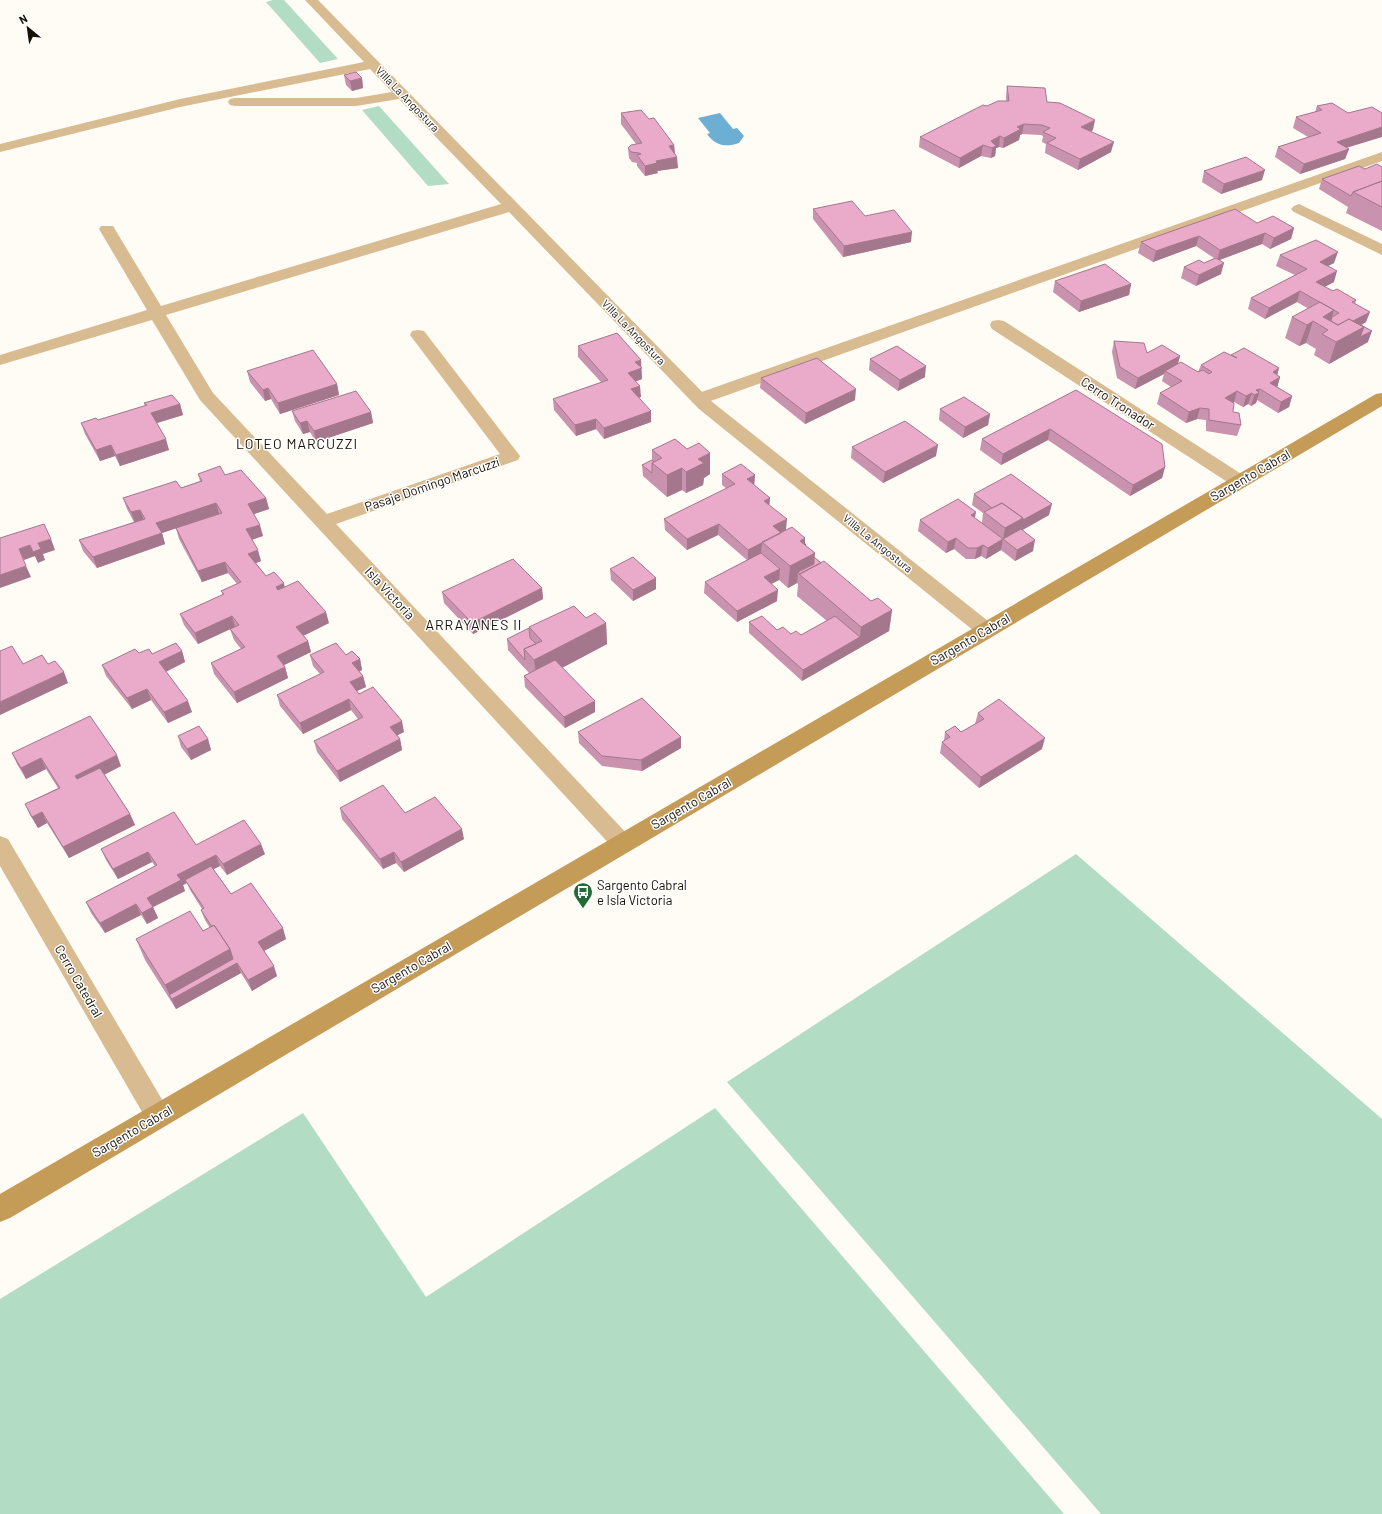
<svg xmlns="http://www.w3.org/2000/svg" width="1382" height="1514" font-family="Barlow,sans-serif">
<style>
.green{fill:#b2dcc4}
.water{fill:#6daed3}
.lines{fill:none;stroke-linecap:round;stroke-linejoin:round}
.service{fill:#d8bb91;fill-rule:evenodd}
.minor{fill:#d8bb91;fill-rule:evenodd}
.secondary{fill:#c59b58;fill-rule:evenodd}
.wall{fill:#c992ae}
.shaded-wall{fill:#a4778d}
.building{fill:#eaaaca;stroke:#a4778d}
.labels{text-anchor:middle;dominant-baseline:central;stroke-width:3;stroke-linejoin:round;paint-order:stroke}
.far-street-label{font-size:11px;fill:#161006;stroke:#fff}
.street-label{font-size:13px;fill:#161006;stroke:#fff}
.poi-label{font-size:13px;fill:#161006;stroke:#fff;text-anchor:start}
.neighbourhood-label{font-size:14px;letter-spacing:1px;fill:#161006;stroke:#fff}
</style>
<rect width="100%" height="100%" fill="#fffbf5"/>
<!-- green -->
<path class="green" d="M273,0H284L338,59L320,63L266,2Z
M379,106L449,184L428,186L362,110Z
M1076,854L1382,1119V1514H1101L727,1082Z
M715,1108L1064,1514H0V1299L303,1113L426,1297Z"/>
<!-- water -->
<path class="water" d="M720,113L733,129L737,128L744,136L739,143C725,148 715,145 707,134L710,133L698,118Z"/>
<g class="lines">
<!-- service -->
<path class="service" d="M1382,152V161L705,403L699,404L693,403L690,399L693,395Z"/>
<!-- minor -->
<path class="minor" d="M305,0H318L711,401L993,625L996,630L993,635L986,637L979,635L699,409L509,212L166,315L213,393L327,514L500,454L410,335L412,331L418,330L424,331L520,456L518,460L336,524L630,837L634,843L630,849L622,852L614,849L200,400L152,320L0,365V355L147,310L99,229L101,226H113L161,306L501,204L399,99L356,106H235L230,105L228,102L230,99L235,98H356L392,92L370,69L180,107L0,152V144L180,99L364,62Z
M1299,204L1382,244V255L1294,212L1291,209L1294,206Z
M998,320L1004,321L1246,477L1248,481L1246,485L1239,487L1232,485L992,329L990,325L992,321Z
M0,836L8,839L167,1108L171,1116L167,1124L158,1128L149,1124L0,866Z"/>
<!-- secondary -->
<path class="secondary" d="M1382,393V406L10,1218L0,1222V1194L1376,394Z"/>
</g>
<!-- wall -->
<path class="wall" d="M344,75L362,78L363,88L352,91L346,85Z
M1007,86L1047,102L1093,130L1091,131L1111,152L1078,170L1045,153L1046,144L1042,142L1043,136L1041,135L1022,134L1020,135L1019,140L1003,148L999,147L996,148L995,156L991,158L981,156L959,168L919,147L920,137L987,106L1006,101V97Z
M1332,103L1347,148L1349,149L1345,159L1300,174L1275,157L1278,147L1308,137L1293,128L1296,117L1315,112L1317,106Z
M621,113L649,119L674,145L675,153L678,168L657,171L658,173L645,176L637,166V163L632,162L629,158L628,148L636,144L621,124Z
M1382,167V231L1346,213L1348,207L1319,189L1322,179Z
M1204,171L1262,180L1221,194L1202,182Z
M813,209L865,216L911,242L843,257L813,219Z
M1257,223L1294,228L1291,239L1270,249L1262,244L1219,260L1221,274L1196,286L1181,278L1184,267L1204,263L1214,258L1196,246L1153,262L1138,253L1141,242Z
M1280,255L1334,263L1328,266L1334,282L1324,287L1333,291L1356,300L1355,304L1366,322L1361,325L1368,342L1329,364L1314,355L1316,349L1306,343L1299,346L1285,338L1292,317L1309,309L1297,302L1265,319L1248,309L1251,298L1295,275L1276,266Z
M1055,281L1131,284L1129,295L1079,312L1053,292Z
M1114,341L1147,353L1180,356L1178,363L1198,372L1201,365L1231,355L1279,368L1277,375L1280,377L1277,387L1292,396L1289,407L1278,413L1257,400L1256,403L1251,406L1248,404L1243,407L1234,402H1232L1233,412L1241,425L1237,436L1206,431V420L1197,419L1186,423L1157,404L1160,393L1171,387L1162,381L1164,374L1135,389L1117,378L1112,352Z
M578,346L641,368L642,379L636,381L641,397L638,398L651,422L604,439L596,429L576,436L554,410L553,399L601,382L578,357Z
M870,359L925,377L898,391L869,370Z
M247,371L337,384L339,395L280,414L271,399L265,401L250,382Z
M761,378L855,400L805,424L760,388Z
M1076,390L1165,467L1162,478L1130,496L1048,440L1001,465L980,450L982,439Z
M144,403L180,404L183,415L156,423L169,450L120,466L115,456L100,461L85,434L81,423L98,420L145,406Z
M940,409L990,414L988,425L963,438L939,420Z
M292,411L371,412L373,423L316,442L310,432L303,434L295,421Z
M852,447L936,456L883,483L851,458Z
M652,450L710,474L704,478L703,485L686,493L682,490L667,497L643,476L642,465L652,460Z
M198,474L225,475L266,498L269,509L254,514L263,536L252,540L261,561L256,563L266,576L284,587L329,623L303,636L308,641L311,652L284,665L285,667L288,678L237,703L214,674L211,663L241,649L234,640L230,629L198,644L184,625L180,614L223,595L221,591L237,584L228,573L202,582L179,539L176,528L162,533L165,544L97,568L83,551L79,540L134,522L127,509L123,498L181,488L200,481Z
M722,474L755,475L754,486L770,498L769,505L786,530L805,543L806,546L815,553L814,557L871,601L892,610L889,631L802,681L749,633V622L791,634L801,635L827,621L797,596L798,584L797,583L788,588L779,580L771,584L777,601L737,622L704,593L705,582L747,560L718,535L687,550L665,530L664,519L727,489L722,485Z
M974,494L1049,515L1023,530L1033,551L1015,561L1001,550L986,559L981,556L975,559H966L954,549L946,553L918,531L920,520L975,518L982,523L983,513L972,505Z
M610,569L656,578V589L633,601L611,580Z
M542,588L543,599L473,634L444,603L442,592Z
M586,618L606,623L607,644L562,668L595,712L565,728L525,687L524,676L529,673L508,650L507,639L529,628V627Z
M182,651L185,662L166,672L192,712L168,723L151,700L132,709L106,676L102,665L139,653L152,654Z
M310,655H346L360,659L362,670L359,671L363,676L366,687L357,691L359,694L404,732L397,735L400,739L402,750L340,782L317,752L314,741L358,719L351,710L303,734L280,706L277,695L320,674L313,666Z
M978,713L1042,749L979,788L940,753L942,742L944,741L945,732H961L975,724Z
M578,732L681,737V748L642,771L602,766L579,743Z
M178,736L208,739L211,750L191,760L181,747Z
M12,753L121,766L104,775L130,814L135,825L69,858L47,823L38,828L30,815L25,804L58,788L46,769L26,779L17,764Z
M340,808L405,813L464,839L404,872L396,863L383,869L342,819Z
M196,845L265,854L227,875L220,866L213,869L231,894L286,939L264,951L277,976L252,991L241,973L176,1009L145,960L136,939L203,931L210,928L205,920L201,910L202,909L190,890L187,883L183,885L185,891L153,907L158,918L147,924L141,915L105,933L91,913L86,902L155,866L152,862L118,879L106,860L101,849Z"/>
<!-- shaded-wall -->
<path class="shaded-wall" d="M362,78L363,88L352,91L350,81Z
M1095,120L1093,130L1079,137L1081,127Z
M1024,124L1022,134L1020,135L1019,140L1003,148L1004,138L1017,127Z
M1382,127V137L1333,152L1337,142Z
M1000,136L999,147L996,148L995,156L991,158L992,148L991,141Z
M1114,142L1111,152L1078,170L1080,159Z
M674,145L675,155L669,146Z
M983,145L981,156L959,168L960,158Z
M1349,149L1345,159L1300,174L1304,164Z
M677,157L678,168L657,171L658,173L645,176V166L656,161Z
M1265,170L1262,180L1221,194L1224,184Z
M1294,228L1291,239L1270,249L1274,238Z
M912,232L911,242L843,257L844,246Z
M1265,233L1262,244L1217,261L1220,250Z
M1199,236L1196,246L1153,262L1156,251Z
M1338,252L1334,263L1316,272L1320,262Z
M1224,263L1221,274L1196,286L1199,275Z
M1337,271L1334,282L1313,293L1316,282Z
M1131,284L1129,295L1079,312L1081,301Z
M1300,291L1297,302L1265,319L1269,308Z
M1334,310L1328,330L1323,317Z
M1370,312L1366,322L1350,332L1353,321Z
M1313,321L1306,343L1299,346L1307,325Z
M1364,327L1372,331L1368,342L1329,364L1336,342Z
M1180,356L1177,367L1165,371L1164,374L1135,389L1138,378Z
M641,360L642,379L629,384L628,373L635,362Z
M926,366L925,377L898,391L900,380Z
M1279,368L1276,379L1273,372Z
M1280,377L1277,388L1267,394L1270,383Z
M337,384L339,395L280,414L278,403Z
M640,386L641,397L631,400V389Z
M268,388L271,399L265,401L263,390Z
M856,389L855,400L805,424L806,413Z
M1260,389L1258,393H1259L1256,403L1251,406L1256,390Z
M1237,391L1234,402L1222,409L1225,398Z
M1252,393L1248,404L1243,407L1246,396Z
M1292,396L1289,407L1278,413L1281,402Z
M180,404L183,415L154,424L151,413Z
M1200,408L1197,419L1186,423L1189,412Z
M651,411V422L604,439V428Z
M371,412L373,423L316,442L314,431Z
M990,414L988,425L963,438L965,427Z
M596,419V429L576,436L575,425Z
M307,421L310,432L303,434L300,423Z
M1050,429L1048,440L1001,465L1003,454Z
M166,439L169,450L120,466L116,455Z
M111,445L115,456L100,461L96,450Z
M938,445L936,456L883,483L885,472Z
M710,453V474L704,478L703,485L686,493V472L698,459Z
M1165,467L1162,478L1130,496L1133,485Z
M682,468V490L667,497V475Z
M755,475L754,486L747,479Z
M266,498L269,509L251,515L248,504Z
M770,498L769,509L764,501Z
M216,503L219,514L162,533L165,544L97,568L93,557L156,523Z
M1052,504L1049,515L1020,531L1003,539L1005,528L1023,518Z
M140,510L144,521L135,523L131,512Z
M976,512L974,523L971,515Z
M787,519L786,530L781,533L773,526Z
M719,524L718,535L687,550V539Z
M260,525L263,536L250,540L246,529Z
M805,538V544L806,543L805,554L800,541Z
M956,538L954,549L946,553L948,542Z
M51,539L55,550L43,554L45,560L38,563L33,552L38,543Z
M1003,539L1001,550L986,559L988,548Z
M1035,540L1033,551L1015,561L1017,550Z
M762,543L761,554L748,561V550Z
M30,545L35,556L24,560L19,549Z
M983,545L981,556L975,559L977,548Z
M258,550L261,561L251,565L248,554Z
M815,553L813,575L798,572L797,583L788,588L790,566Z
M225,562L228,573L202,582L198,571Z
M26,566L31,577L0,588V575Z
M780,569L779,580L763,588L764,577Z
M656,578V589L633,601V590Z
M284,583L286,594L279,598L276,587Z
M542,588L543,599L473,634L472,623Z
M778,590L777,601L737,622V611Z
M892,610L889,631L802,681L803,670L860,637L861,627Z
M326,612L329,623L299,638L296,627Z
M232,616L235,627L198,644L195,633Z
M606,623L607,644L537,681L534,660Z
M308,641L311,652L280,667L277,656Z
M182,651L185,662L163,673L159,662Z
M360,659L362,670L355,674L352,663Z
M285,667L288,678L237,703L234,692Z
M64,672L68,683L0,715V702Z
M363,676L366,687L352,693L350,682Z
M147,689L151,700L132,709L127,698Z
M349,699L351,710L303,734L300,723Z
M188,701L192,712L168,723L164,712Z
M595,701V712L565,728L564,717Z
M402,721L404,732L392,738L390,727Z
M681,737V748L642,771L641,760Z
M1045,738L1042,749L979,788L981,777Z
M208,739L211,750L191,760L187,749Z
M400,739L402,750L340,782L337,771Z
M117,755L121,766L80,787L75,776Z
M41,758L46,769L26,779L21,768Z
M42,812L47,823L38,828L32,817Z
M130,814L135,825L69,858L63,847Z
M462,829L464,839L404,872L401,862Z
M261,844L265,854L227,875L223,864Z
M148,852L152,862L118,879L113,869Z
M394,852L396,863L383,869L380,859Z
M216,855L220,866L187,883L185,880L187,883L183,885L185,891L153,907L158,918L147,924L142,913L147,898L177,875Z
M136,904L141,915L105,933L100,923Z
M283,928L286,939L262,952L258,942Z
M230,949L237,963L241,973L176,1009L165,985Z
M274,966L277,976L252,991L248,980Z"/>
<!-- building -->
<path class="building" d="M356,72L362,78L350,81L344,75Z
M1007,86L1045,88L1047,102L1060,103L1095,120L1081,127L1114,142L1080,159L1047,143L1056,138L1043,132L1050,128L1042,125L1024,124L1017,127L1021,129L1004,138L1000,136L991,141L996,146L992,148L983,145L960,158L920,137L983,105L987,106L998,101H1009Z
M1332,103L1348,113L1372,107L1382,113V127L1337,142L1349,149L1304,164L1278,147L1321,133L1296,117L1322,110L1317,106Z
M641,110L649,119L654,118L674,145L669,146L677,157L656,161L657,163L645,166L637,155L641,154L639,153L631,152L628,148L631,145L642,143L621,113Z
M1246,157L1265,170L1224,184L1204,171Z
M1377,164L1382,167V181L1353,192L1351,196L1322,179L1359,166L1365,169Z
M1382,181V207L1353,192Z
M852,201L865,216L894,210L912,232L844,246L813,209Z
M1235,209L1257,223L1273,216L1294,228L1274,238L1265,233L1220,250L1199,236L1156,251L1141,242Z
M1316,240L1338,252L1320,262L1337,271L1316,282L1333,291L1337,289L1356,300L1352,302L1370,312L1353,321L1372,331L1360,337L1364,327L1349,319L1338,325L1331,321L1332,317L1339,313L1300,291L1269,308L1251,298L1307,269L1280,255Z
M1216,258L1224,263L1199,275L1184,267L1199,260L1204,263Z
M1105,264L1131,284L1081,301L1055,281Z
M1320,302L1334,310L1323,317L1338,325L1349,319L1364,327L1336,342L1322,334L1328,330L1313,321L1307,325L1292,317Z
M617,333L641,360L635,362L642,368L628,373L640,386L631,389L651,411L604,428L596,419L575,425L553,399L608,380L578,346Z
M1114,341L1144,343L1147,353L1162,345L1180,356L1138,378L1120,367Z
M897,346L926,366L900,380L870,359Z
M1244,348L1279,368L1273,372L1280,377L1270,383L1292,396L1281,402L1260,389L1256,390L1259,393L1254,395L1252,393L1246,396L1237,391L1225,398L1234,403L1233,412L1239,413L1241,425L1209,420V409L1200,408L1189,412L1160,393L1182,381L1165,371L1181,362L1198,372L1203,370L1209,374L1212,372L1201,365L1224,352L1237,358L1231,355Z
M313,350L337,384L278,403L268,388L263,390L247,371Z
M817,358L856,389L806,413L761,378Z
M1076,390L1162,444L1165,467L1133,485L1050,429L1003,454L982,439Z
M356,391L371,412L314,431L307,421L300,423L292,411Z
M172,395L180,404L151,413L166,439L116,455L111,445L96,450L81,423L96,418L98,420L147,405L144,403Z
M964,397L990,414L965,427L940,409Z
M905,421L938,445L885,472L852,447Z
M675,439L687,449L699,443L710,453L698,459L704,463L686,472L682,468L667,475L652,463L662,458L652,450Z
M652,460L654,462L652,463V473L642,465Z
M741,464L755,475L747,479L770,498L764,501L787,519L773,526L781,533L748,550L719,524L687,539L664,519L735,484L722,474Z
M220,466L225,475L241,470L266,498L248,504L260,525L246,529L258,550L248,554L266,576L274,572L284,583L276,587L278,590L298,581L326,612L296,627L308,641L277,656L285,667L234,692L211,663L245,647L230,629L239,625L232,616L195,633L180,614L224,594L221,591L241,582L225,562L198,571L176,528L222,513L216,503L156,523L162,533L93,557L79,540L145,519L140,510L131,512L123,498L176,481L181,488L202,481L198,474Z
M1011,474L1052,504L1023,520V518L1002,503L992,508L974,494Z
M958,499L976,512L971,515L1003,539L988,548L983,545L977,548H968L956,538L948,542L920,520Z
M1002,503L1023,518L1005,528L984,512Z
M44,524L51,539L38,543L41,549L33,552L30,545L19,549L26,566L0,575V538Z
M792,527L805,538L800,541L815,553L790,566L762,542Z
M1021,529L1035,540L1017,550L1003,539Z
M761,553L780,569L764,577L778,590L737,611L705,582Z
M633,557L656,578L633,590L610,569Z
M814,557L821,563L800,574L798,572L814,564Z
M513,559L542,588L472,623L442,592Z
M824,561L871,601L878,598L892,610L861,627L799,574Z
M574,606L586,618L595,613L606,623L534,660L524,649L542,641L529,627Z
M762,616L777,630L783,627L791,634L796,631L801,635L835,616L860,637L803,670L749,622Z
M529,628L530,638L536,644L524,649L525,660L507,639Z
M176,643L182,651L159,662L188,701L164,712L147,689L127,698L102,665L135,649L139,653L149,649L152,654Z
M336,643L346,655L352,651L360,659L352,663L363,676L350,682L359,694L373,687L402,721L390,727L400,739L337,771L314,741L363,717L349,699L300,723L277,695L324,672L310,655Z
M12,646L23,664L42,655L48,664L55,661L64,672L0,702V651Z
M555,660L595,701L564,717L524,676Z
M642,698L681,737L641,760L602,756L578,732Z
M999,699L1045,738L981,777L942,742L950,737L945,732L955,726L961,732L984,719L978,713Z
M90,716L117,755L75,776L77,779L100,768L130,814L63,847L42,812L32,817L25,804L60,788L41,758L21,768L12,753Z
M199,726L208,739L187,749L178,736Z
M383,785L405,813L435,797L462,829L401,862L394,852L380,859L340,808Z
M174,812L196,845L244,820L261,844L223,864L216,855L177,875L181,880L147,898L153,907L142,913L136,904L100,923L86,902L157,865L148,852L113,869L101,849Z
M211,866L231,894L251,883L283,928L258,942L274,966L248,980L237,963L172,999L169,995L233,959L230,949L214,925L212,927L201,910L204,908L185,880Z
M190,911L203,931L214,925L230,949L165,985L136,939Z"/>
<!-- icons -->
<defs>
<g id="bus-pin" transform="scale(1)"><path d="M0 17L-7.5 6A9.5 9.5 0 1 1 7.5 6Z" fill="#246a36" stroke="#fff"/><path d="M-5-6H5V4H4V6H2V4H-2V6H-4V4H-5ZM-3.5-4V0h7V-4ZM-3.5 1.2v1.5H-2V1.2ZM2 1.2v1.5H3.5V1.2Z" fill="#fff"/></g>
</defs>
<g fill-rule="evenodd">
<use href="#bus-pin" x="583" y="892"/>
</g>
<g class="labels">
<!-- far-street labels -->
<g class="far-street-label">
<text transform="translate(408 99) rotate(46)">Villa La Angostura</text>
<text transform="translate(634 332) rotate(46)">Villa La Angostura</text>
<text transform="translate(878 543) rotate(39)">Villa La Angostura</text>
</g>
<!-- street labels -->
<g class="street-label">
<text transform="translate(1118 403) rotate(33)">Cerro Tronador</text>
<text transform="translate(1250 475) rotate(-30)">Sargento Cabral</text>
<text transform="translate(432 484) rotate(-19)">Pasaje Domingo Marcuzzi</text>
<text transform="translate(390 593) rotate(47)">Isla Victoria</text>
<text transform="translate(970 639) rotate(-30)">Sargento Cabral</text>
<text transform="translate(691 803) rotate(-30)">Sargento Cabral</text>
<text transform="translate(411 967) rotate(-30)">Sargento Cabral</text>
<text transform="translate(79 981) rotate(60)">Cerro Catedral</text>
<text transform="translate(132 1131) rotate(-30)">Sargento Cabral</text>
</g>
<!-- poi labels -->
<g class="poi-label">
<text x="597" y="885">Sargento Cabral<tspan x="597" dy="15">e Isla Victoria</tspan></text>
</g>
<!-- neighbourhood labels -->
<g class="neighbourhood-label">
<text x="297" y="443">LOTEO MARCUZZI</text>
<text x="474" y="624">ARRAYANES II</text>
</g>
</g>
<!-- north arrow -->
<g transform="translate(28 28) rotate(331)" stroke="#ffffff" stroke-width="3" paint-order="stroke">
<path d="M0-3L7 15L0 10L-7 15Z" fill="#161006"/>
<text y="-6" font-size="11" font-weight="bold" text-anchor="middle" fill="#161006">N</text>
</g>
</svg>
